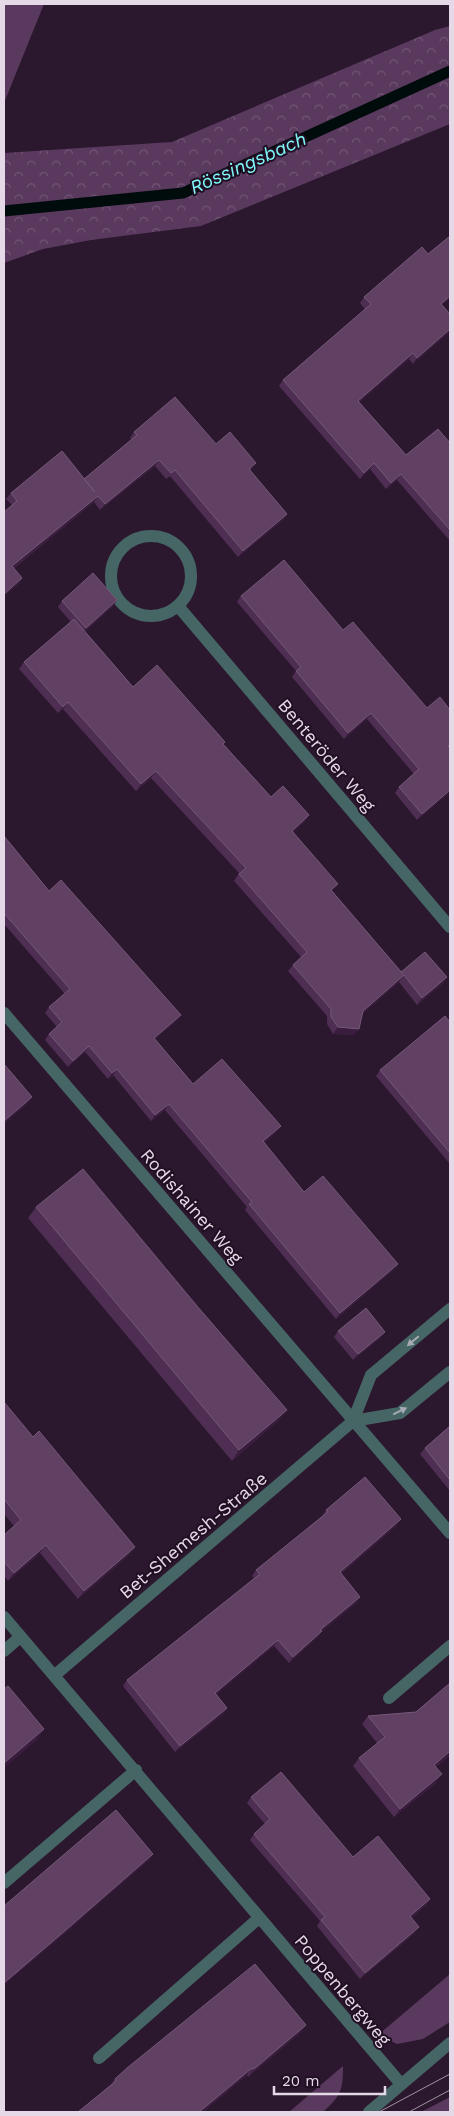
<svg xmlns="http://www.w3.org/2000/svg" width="454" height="2116" font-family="'Work Sans',sans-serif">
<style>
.grass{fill:#5a395e}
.forest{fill:url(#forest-crowns)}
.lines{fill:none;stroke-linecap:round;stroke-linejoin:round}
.stream{stroke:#000b0b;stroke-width:11}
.minor{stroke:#466565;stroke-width:12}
.tram{stroke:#a192a3;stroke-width:1}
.wall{fill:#4f2e53}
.shaded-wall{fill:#3a1d3e}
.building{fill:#604063;stroke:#755878}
.oneway{fill:#a6abb3}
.labels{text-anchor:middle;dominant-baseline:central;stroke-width:4;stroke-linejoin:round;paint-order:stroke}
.street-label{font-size:18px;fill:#e6d9e7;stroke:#210f24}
.water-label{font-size:19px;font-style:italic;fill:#7efafa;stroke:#210f24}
</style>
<defs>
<pattern id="forest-crowns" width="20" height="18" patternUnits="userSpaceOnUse" patternTransform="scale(1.25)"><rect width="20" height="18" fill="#5a395e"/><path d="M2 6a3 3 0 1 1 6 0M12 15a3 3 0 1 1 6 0" fill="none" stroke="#725575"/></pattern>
</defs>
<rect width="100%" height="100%" fill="#2b182e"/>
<!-- grass -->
<path class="grass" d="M4,4H44L4,103Z
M450,1974V2022L423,2039L397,2044L378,2035Z
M343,2066C343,2090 341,2096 323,2112H289Z
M450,2097V2112H421Z"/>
<!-- forest -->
<path class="forest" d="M450,26V124L201,226L91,240L43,249L4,263V153L172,142L435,30Z"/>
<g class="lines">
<!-- stream -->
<path class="stream" d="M4,211L183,193L450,71"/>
<!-- minor -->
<path class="minor" d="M111 576a40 40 0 1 1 80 0a40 40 0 1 1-80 0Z
M178,606L450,927
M4,1013L450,1533
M353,1421L400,1413L450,1372
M4,1617L401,2084
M4,1651L20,1637
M55,1675L353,1421L371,1375L450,1309
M389,1698L450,1646
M4,1883L136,1770
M99,2058L259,1918
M369,2112L450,2043"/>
<!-- tram -->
<path class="tram" d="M379,2112L450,2074
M409,2112L450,2090"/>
</g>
<!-- wall -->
<path class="wall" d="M450,236V298L442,305L450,314L413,364L409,359L359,402L406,455L450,443V541L397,480L386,489L370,469L360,479L279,386L283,380L365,309L360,303L364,297L428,254Z
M134,432L216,444L252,469L250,470L287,514L283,520L238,557L170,476L166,479L155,466L100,510L94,502L14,568L22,578L18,584L4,596V512L12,505L6,499L11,493L84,479L132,440L130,438Z
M241,596L343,630L450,792L417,820L395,793L399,787L414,774L367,719L344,739L292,677L296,671L237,602Z
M117,600L113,606L85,631L133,687L223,744L271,797L309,815L304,822L293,832L332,891L401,972L442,984L417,1005L399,982L362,1014L354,1035L333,1034L327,1024V1016L288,971L293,965L301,957L234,881L239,873L151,778L136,791L63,709L58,713L19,669L24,662L71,622L58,607L62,601Z
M4,836L49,891L176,1021L155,1039L193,1084L281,1126L276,1132L264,1143L304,1192L393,1270L336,1319L245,1210L247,1207L165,1110L151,1121L113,1075L108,1079L85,1052L68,1067L45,1040L49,1034L57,1027L45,1013L49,1007L65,994L4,924Z
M450,1022V1164L376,1076L380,1070Z
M36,1207L279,1420L232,1461L28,1218Z
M338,1331L385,1332L380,1338L353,1360L334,1337Z
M4,1402L129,1555L78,1599L40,1553L8,1581L4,1576V1535L14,1526L4,1514Z
M450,1426V1491L420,1454L425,1448Z
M326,1510L397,1525L341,1574L356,1603L322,1631L317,1637L289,1663L274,1646L216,1694L227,1708L223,1714L175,1752L123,1686L127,1680L254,1578L252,1576L256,1570L322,1516Z
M450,1683V1755L436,1767V1783L394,1817L353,1766L359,1758L377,1743L362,1724L368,1716L416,1712Z
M251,1797L353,1857L430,1899L426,1905L411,1918L415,1933L360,1979L317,1926L320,1921L250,1840L254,1834L265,1824L247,1803Z
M306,2025L301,2032L248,2077L247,2075L203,2112H78L110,2086L115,2079Z"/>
<!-- shaded-wall -->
<path class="shaded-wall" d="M450,296V298L437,310L441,304Z
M450,329V332L413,364L417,358Z
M413,353L409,359L354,407L358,401Z
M159,460L155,466L100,510L105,504Z
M374,463L370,469L360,479L364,473Z
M401,474L397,480L386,489L391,483Z
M98,496L94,502L8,572L12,566Z
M287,514L283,520L238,557L243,551Z
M22,578L18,584L4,596V594Z
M117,600L113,606L81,634L86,628Z
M68,702L63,709L58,713L63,707Z
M371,713L367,719L344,739L348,733Z
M156,771L151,778L136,791L141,784Z
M450,790V792L417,820L422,814Z
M309,815L304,822L287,838L292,831Z
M404,975L399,982L358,1018L363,1011Z
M447,977L442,984L417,1005L422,998Z
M181,1015L176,1021L150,1044L154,1038Z
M338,1027L359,1029L354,1035L333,1034Z
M89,1046L85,1052L68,1067L73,1061Z
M117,1069L113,1075L108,1079L112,1073Z
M32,1097L27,1104L4,1124V1121Z
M169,1104L165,1110L151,1121L155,1115Z
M281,1126L276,1132L259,1148L263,1141Z
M398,1264L393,1270L336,1319L340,1313Z
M385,1332L380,1338L353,1360L358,1354Z
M287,1410L279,1420L232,1461L239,1450Z
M401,1519L397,1525L335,1579L340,1572Z
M46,1545L40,1553L8,1581L14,1573Z
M135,1547L129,1555L78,1599L84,1591Z
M360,1597L356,1603L322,1631L317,1637L289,1663L293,1657L320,1630Z
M278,1640L274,1646L211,1699L215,1693Z
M227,1708L223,1714L175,1752L180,1746Z
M44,1729L37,1740L4,1768V1763Z
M450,1751V1755L428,1773L434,1765Z
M442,1774L436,1783L394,1817L400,1809Z
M153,1854L149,1860L63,1935L4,1985V1983Z
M430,1899L426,1905L406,1922L410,1916Z
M419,1927L415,1933L360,1979L365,1973Z
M306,2025L301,2032L248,2077L254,2069Z
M252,2068L247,2075L203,2112H199Z"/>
<!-- building -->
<path class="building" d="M450,236V296L441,304L450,314V329L417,358L413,353L358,401L406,455L438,429L450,443V530L401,474L391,483L374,463L364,473L283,380L371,304L364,297L422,247L428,254Z
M175,397L216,444L230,432L256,463L249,469L287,514L243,551L175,470L171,473L159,460L105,504L98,496L12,566L22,578L4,594V512L17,501L11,493L62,451L95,492L84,479L137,435L134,432Z
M284,560L343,630L353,622L427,708L440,697L450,710V744L448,746L450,748V790L422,814L399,787L419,769L371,713L348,733L296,671L301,667L241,596Z
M93,573L117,600L86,628L62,601Z
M74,619L133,687L157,665L225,742L223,744L271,797L283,786L309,815L292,831L338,884L331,890L403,974L401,972L425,952L447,977L422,998L404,975L363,1011L359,1029L338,1027L331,1017V1009L293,965L307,952L239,874L246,868L156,771L141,784L68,702L63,707L24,662Z
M4,836L49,891L61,880L181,1015L154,1038L193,1084L222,1059L281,1126L263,1141L304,1192L323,1176L398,1264L340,1313L249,1204L252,1202L169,1104L155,1115L117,1069L112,1073L89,1046L73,1061L49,1034L62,1022L49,1007L70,989L4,913Z
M445,1016L450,1022V1153L380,1070Z
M4,1064L32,1097L4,1121Z
M83,1169L197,1306L287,1410L239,1450L36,1207Z
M366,1308L385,1332L358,1354L338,1331Z
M4,1402L33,1437L39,1431L135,1547L84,1591L46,1545L14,1573L4,1562V1535L21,1520L4,1499Z
M450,1426V1480L425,1448Z
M365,1477L401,1519L340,1572L360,1597L320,1630L322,1631L293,1657L278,1640L215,1693L227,1708L180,1746L127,1680L260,1574L256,1570L328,1512L326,1510Z
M450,1683V1751L434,1765L442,1774L400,1809L359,1758L385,1737L368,1716L416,1712Z
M8,1686L44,1729L4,1763V1689Z
M281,1772L353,1857L378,1836L430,1899L410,1916L419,1927L365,1973L321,1920L325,1917L254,1834L270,1819L251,1797Z
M116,1810L153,1854L67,1929L4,1983V1906Z
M255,1964L306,2025L254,2069L252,2068L199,2112H78L116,2081L115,2079L127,2068Z"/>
<!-- one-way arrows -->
<defs><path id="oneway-solid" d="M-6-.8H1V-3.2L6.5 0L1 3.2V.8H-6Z" transform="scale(1.25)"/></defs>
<g class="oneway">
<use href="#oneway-solid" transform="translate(413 1341) rotate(140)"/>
<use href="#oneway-solid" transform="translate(400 1411) rotate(-26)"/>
</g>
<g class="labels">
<!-- street labels -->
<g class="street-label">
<text transform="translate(327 755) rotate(50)">Benteröder Weg</text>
<text transform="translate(192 1206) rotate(49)">Rodishainer Weg</text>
<text transform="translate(193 1535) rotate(-40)">Bet-Shemesh-Straße</text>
<text transform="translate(343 1990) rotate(50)">Poppenbergweg</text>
</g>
<!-- water labels -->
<g class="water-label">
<text transform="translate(248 163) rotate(-24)">Rössingsbach</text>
</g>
</g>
<!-- border -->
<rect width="454" height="2116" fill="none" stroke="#e6d9e7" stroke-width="10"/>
<!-- scale -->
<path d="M274 2086v8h111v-8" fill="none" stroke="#e6d9e7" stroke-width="2.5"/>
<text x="282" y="2086" font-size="15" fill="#e6d9e7" stroke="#210f24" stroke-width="4" paint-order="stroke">20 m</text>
</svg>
